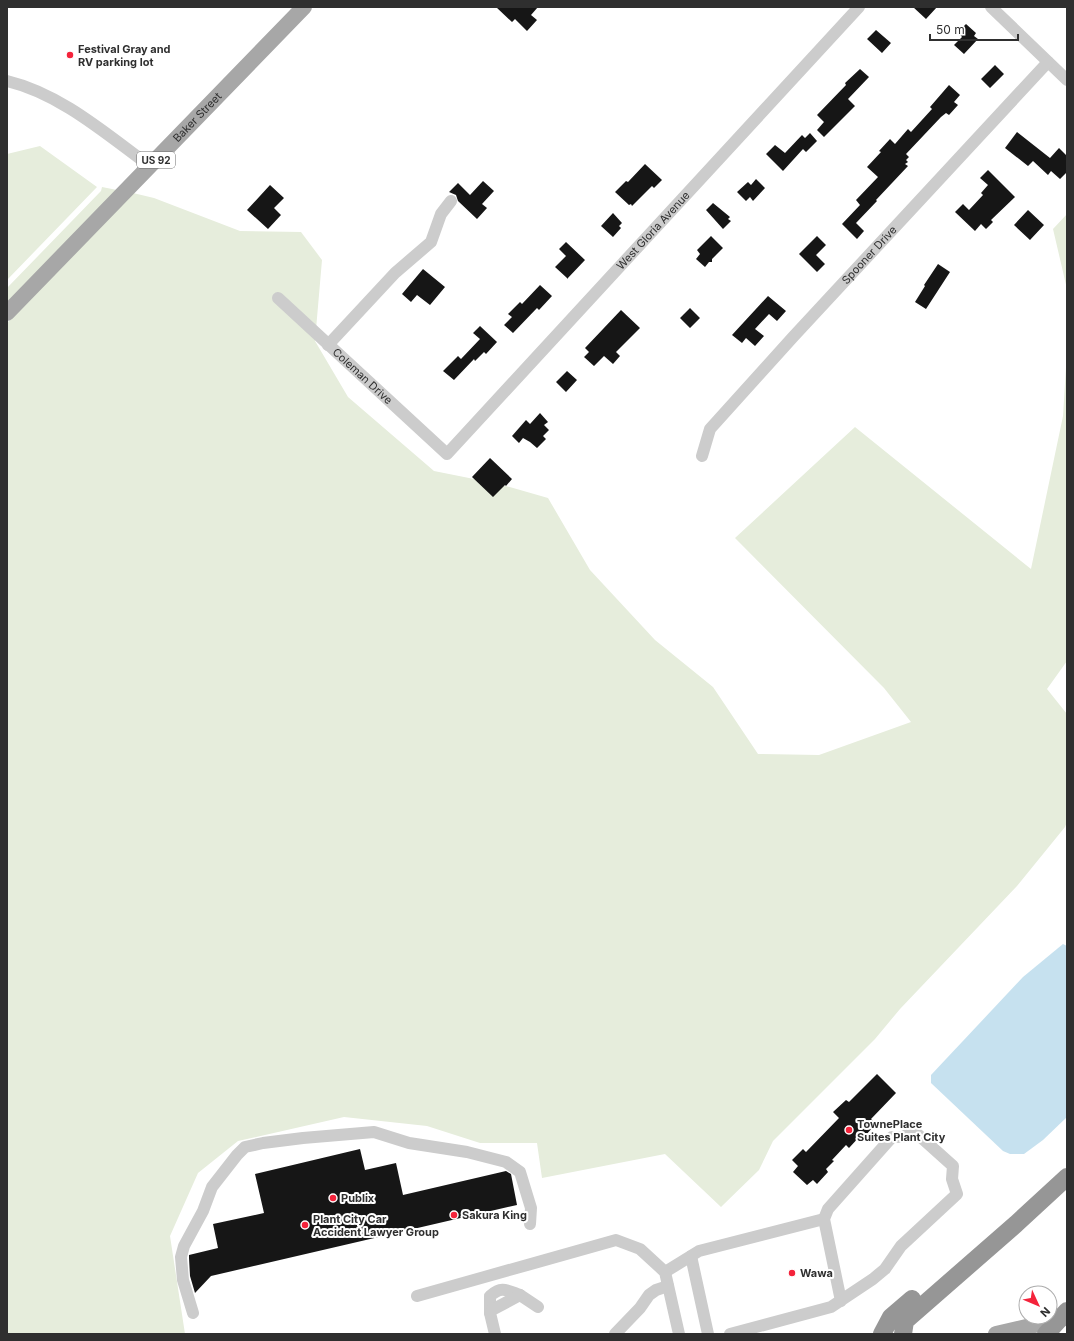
<svg xmlns="http://www.w3.org/2000/svg" width="1074" height="1341" font-family="Inter,sans-serif">
<style>
.green{fill:#e6eddc}
.water{fill:#c6e1ef}
.building{fill:#161616}
.lines{fill:none;stroke-linecap:round;stroke-linejoin:round}
.minor{stroke:#ccc;stroke-width:12}
.major{stroke:#a7a7a7;stroke-width:16}
.highway{stroke:#969696;stroke-width:18}
.highway-bridge{stroke:#969696;stroke-width:18}
.poi-dot{fill:#f4233b;stroke:#fff;stroke-width:1.5}
.labels{text-anchor:middle;dominant-baseline:central;stroke-width:4;stroke-linejoin:round;paint-order:stroke}
.shield{fill:#fff;stroke:#6d6d6d;stroke-width:1}
.shield-label{font-size:10px;font-weight:bold;fill:#2f2f2f}
.poi-label{font-size:11px;font-weight:bold;fill:#2f2f2f;stroke:#fff;text-anchor:start}
.street-label{font-size:11px;fill:#2f2f2f;stroke:#fff}
</style>
<rect width="100%" height="100%" fill="#fff"/>
<!-- green -->
<path class="green" d="M40,146L97,187L7,280V154Z
M102,187L117,190L7,304V288L101,191Z
M133,193L154,198L240,231L301,232L322,260L315,341L348,397L434,471L499,484L548,498L590,570L655,640L713,687L758,754L819,755L911,722L884,688L735,538L855,427L1031,569L1063,416L1067,351V661L1047,689L1067,714V822L1065,827L1017,886L900,1009L875,1039L773,1141L759,1170L721,1207L665,1154L542,1178L537,1143H480L427,1126L344,1117L238,1141L198,1173L170,1236L185,1334H7V323Z
M1067,214V289L1053,229Z"/>
<!-- water -->
<path class="water" d="M1063,944L1067,946V1117L1043,1140L1024,1154H1010L1003,1151L931,1083V1075L1023,977Z"/>
<!-- building -->
<path class="building" d="M496,7H538L531,15L537,20L527,31L515,19L512,22Z
M913,7H937L926,19Z
M966,24L976,33L974,36L978,39L964,54L954,45L962,37L958,32Z
M876,30L891,43L882,53L867,39Z
M995,65L1004,74L990,88L981,79Z
M860,69L869,77L848,99L855,106L824,137L817,130L824,122L817,115L846,85L845,83Z
M949,85L960,95L954,102L958,105L949,115L946,113L941,117L906,154L909,157L906,160L908,162L905,164L908,166L876,200L877,201L856,223L864,231L857,239L842,224L860,205L856,200L878,177L867,167L881,152L879,151L890,139L895,144L908,129L911,132L932,109L930,107Z
M1017,132L1050,158L1059,148L1067,156V172L1060,179L1051,171L1048,175L1033,161L1028,166L1005,148Z
M810,133L817,141L806,152L803,149L783,171L766,154L775,145L785,153L802,135L805,138Z
M645,164L662,180L654,188L652,186L632,206L631,204L629,205L615,192L626,181L628,182Z
M988,170L1015,197L991,220L993,222L986,229L981,224L975,231L955,212L963,204L969,210L983,195L981,193L988,185L980,178Z
M756,179L765,188L753,201L750,197L746,201L737,192L748,182L751,185Z
M483,181L494,191L482,204L487,208L477,219L458,201L456,195L449,192L458,183L470,195Z
M270,185L284,198L274,208L281,215L268,229L247,210Z
M713,203L730,217L728,219L731,221L723,229L706,210Z
M1028,210L1044,225L1030,240L1014,225Z
M613,213L622,223L619,226L621,228L613,237L601,226Z
M711,236L723,248L712,259V262H709L705,267L696,259L700,254L697,250Z
M817,236L826,245L816,255L825,264L817,272L799,254Z
M566,242L585,260L567,279V278L555,267L566,256L559,249Z
M938,264L950,272L926,309L915,302L925,286L924,285Z
M423,269L445,287L430,305L417,295L411,302L402,294Z
M540,285L552,296L539,310L537,308L513,333L504,325L512,317L508,314L520,302L522,304Z
M768,296L786,311L777,321L769,314L755,329L764,336L755,346L746,338L742,343L732,335Z
M690,308L700,318L690,328L680,318Z
M621,310L640,328L616,352L620,356L613,364L604,356L594,366L584,357L589,352L585,348Z
M480,326L497,342L486,354L484,352L475,361L474,359L454,380L443,371L458,356L461,359L480,339L473,333Z
M567,371L577,380L566,392L556,382Z
M540,413L548,422L544,425L549,430L543,436L546,439L537,448L530,442L523,438L519,443L512,436L526,420L530,424Z
M490,458L512,479L506,486L505,485L493,497L472,477Z
M877,1074L896,1093L871,1119L876,1124L863,1138L861,1135L849,1148L846,1145L832,1160L834,1161L826,1169L828,1172L817,1184L813,1180L807,1185L793,1172L798,1166L792,1160L803,1149L806,1152L839,1118L833,1112L846,1100L849,1102Z
M360,1149L365,1170L396,1163L403,1195L506,1171L511,1174L517,1205L211,1276L195,1293L190,1276L189,1258V1255L218,1248L213,1224L264,1213L255,1174Z"/>
<g class="lines">
<!-- minor -->
<g class="minor">
<path d="M991,7L1067,80"/>
<path d="M7,81C61,94 106,134 150,166"/>
<path id="s1" d="M278,298L447,454L859,7"/>
<path d="M328,345L395,273L431,242L441,214L451,201"/>
<path id="s2" d="M702,456L710,429L793,337L1048,62"/>
<path d="M691,1256L708,1334"/>
<path d="M665,1272L699,1251L824,1219"/>
<path d="M417,1296L616,1240L640,1249L665,1272L679,1334"/>
<path d="M193,1313L183,1280L181,1257L184,1246L203,1211L212,1187L237,1155L245,1147L263,1143L303,1138L374,1132L409,1143L467,1152L506,1162L520,1172L531,1208L530,1224"/>
<path d="M490,1313V1296C502,1286 506,1290 520,1295"/>
<path d="M495,1334L490,1313L492,1310L520,1295L538,1307"/>
<path d="M615,1334L640,1308L649,1295L656,1290L668,1286"/>
<path d="M730,1334L831,1307L873,1279L885,1269L901,1246L957,1194L952,1179L953,1166L914,1131L903,1137H892L828,1209L824,1219L841,1301"/>
</g>
<!-- major -->
<g class="major">
<path id="s3" d="M7,313L304,7"/>
<path d="M996,1334L1065,1318"/>
</g>
<!-- highway -->
<path class="highway" d="M882,1334L891,1317L912,1299
M903,1334L905,1321L1016,1224L1067,1177"/>
<!-- highway-bridge -->
<path class="highway-bridge" d="M1046,1334L1067,1311"/>
</g>
<!-- markers -->
<g class="poi-dot">
<circle cx="70" cy="55" r="4"/>
<circle cx="849" cy="1130" r="4"/>
<circle cx="333" cy="1198" r="4"/>
<circle cx="454" cy="1215" r="4"/>
<circle cx="305" cy="1225" r="4"/>
<circle cx="792" cy="1273" r="4"/>
</g>
<g class="labels">
<!-- shield labels -->
<rect class="shield" x="137" y="152" width="38" height="16" rx="3"/>
<g class="shield-label">
<text x="156" y="160">US 92</text>
</g>
<!-- poi labels -->
<g class="poi-label">
<text x="78" y="49">Festival Gray and<tspan x="78" dy="13">RV parking lot</tspan></text>
<text x="857" y="1124">TownePlace<tspan x="857" dy="13">Suites Plant City</tspan></text>
<text x="341" y="1198">Publix</text>
<text x="462" y="1215">Sakura King</text>
<text x="313" y="1219">Plant City Car<tspan x="313" dy="13">Accident Lawyer Group</tspan></text>
<text x="800" y="1273">Wawa</text>
</g>
<!-- street labels -->
<g class="street-label">
<text stroke="none"><textPath href="#s3" startOffset="273">Baker Street</textPath></text>
<text stroke="none"><textPath href="#s1" startOffset="534">West Gloria Avenue</textPath></text>
<text stroke="none"><textPath href="#s2" startOffset="264">Spooner Drive</textPath></text>
<text stroke="none"><textPath href="#s1" startOffset="115">Coleman Drive</textPath></text>
</g>
</g>
<!-- border -->
<rect width="1074" height="1341" fill="none" stroke="#2f2f2f" stroke-width="16"/>
<!-- north arrow -->
<g transform="translate(1038 1305) rotate(134)"><circle r="19" fill="#ffffff" stroke="#acacac"/>
<path d="M0-3L7 15L0 10L-7 15Z" fill="#f4233b"/>
<text y="-6" font-size="11" font-weight="bold" text-anchor="middle" fill="#2f2f2f">N</text>
</g>
<!-- scale -->
<path d="M930 34v6h88v-6" fill="none" stroke="#2f2f2f" stroke-width="2"/>
<text x="936" y="34" font-size="12" fill="#2f2f2f" stroke="#ffffff" stroke-width="3" paint-order="stroke">50 m</text>
</svg>
